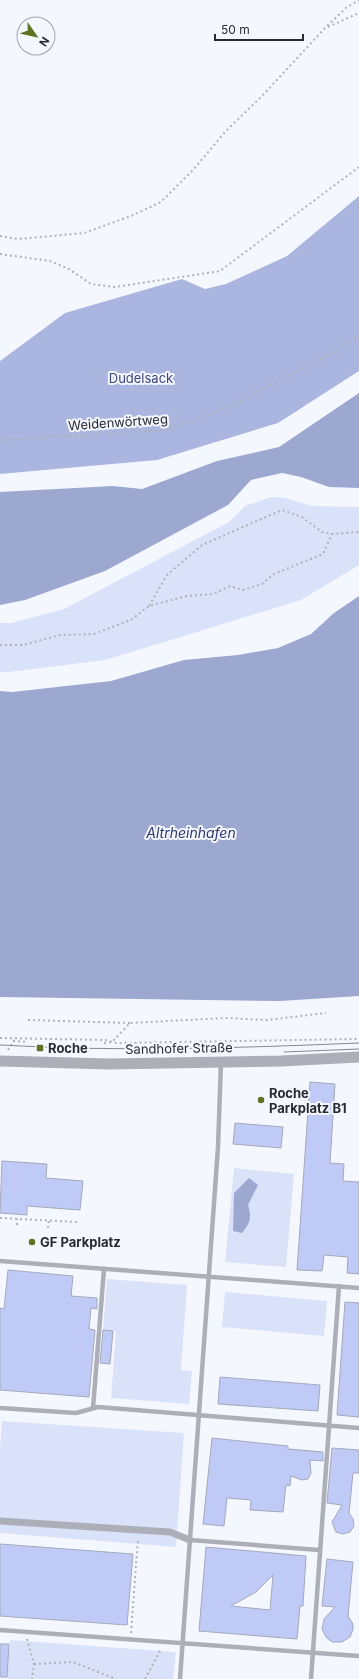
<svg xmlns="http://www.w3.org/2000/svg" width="359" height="1679" font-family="Inter,sans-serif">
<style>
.green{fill:#dae2fa}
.forest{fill:#abb6e0}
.water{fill:#9da8d1}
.building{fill:#bfcbf6;stroke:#a3a9bb;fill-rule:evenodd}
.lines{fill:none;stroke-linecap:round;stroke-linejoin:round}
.path{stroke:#b0b2b9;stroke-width:2;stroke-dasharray:2 3;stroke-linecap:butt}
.service{stroke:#adafb8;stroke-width:4.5}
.pedestrian{stroke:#adafb8;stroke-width:7}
.tertiary{stroke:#adafb8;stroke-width:11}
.tram{stroke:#878991;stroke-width:1}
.poi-dot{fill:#5e7323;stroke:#f5f7ff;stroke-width:1.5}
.labels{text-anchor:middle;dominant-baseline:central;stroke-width:4;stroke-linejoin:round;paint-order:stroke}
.park-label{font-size:13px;fill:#3a467b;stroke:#f5f7ff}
.street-label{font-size:13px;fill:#282a31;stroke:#f5f7ff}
.poi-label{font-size:13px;font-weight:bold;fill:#282a31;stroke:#f5f7ff;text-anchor:start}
.water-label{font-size:14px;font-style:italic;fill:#2d386c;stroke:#f5f7ff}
</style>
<rect width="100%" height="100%" fill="#f5f7ff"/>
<!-- green -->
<path class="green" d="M271,497L285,498L312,506L359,507V565L301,600L158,644L105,660L9,672H0V623H11L64,609L229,522L245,506Z
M234,1168L294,1174L286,1267L225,1262Z
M107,1279L187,1285L181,1370L192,1371L189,1404L111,1398L116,1331L103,1330Z
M225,1292L327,1301L324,1336L222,1327Z
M2,1421L184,1433L176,1547L0,1533V1448Z
M10,1640L176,1652L173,1679H7Z"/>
<!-- forest -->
<path class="forest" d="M359,196V371L278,423L157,460L0,474V361L65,313L182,279L205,289L226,284L287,256Z"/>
<!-- water -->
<path class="water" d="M359,393V488L329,487L301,477L282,473L251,480L228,505L105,571L25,600L0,605V492L113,486L142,489L217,461L279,447Z
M359,596V996L280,1001L0,997V691L12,692L111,681L184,660L238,655L278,648L311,634L334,613Z
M249,1178L258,1185L248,1205C252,1217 250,1224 242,1233L233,1231L234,1193Z"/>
<!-- building -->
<path class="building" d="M310,1082L335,1084L330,1163L344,1164L343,1181L359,1182V1274L347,1273L348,1257L324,1255L322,1271L297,1270Z
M235,1123L283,1127L281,1148L233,1144Z
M2,1161L47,1164L46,1178L83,1181L80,1210L27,1206V1215L0,1213Z
M8,1270L73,1276L71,1296L97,1298V1309L91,1308L89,1329L95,1330L89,1397L0,1390V1308L4,1309Z
M345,1302L359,1303V1417L337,1415Z
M103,1330L113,1331L110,1364L100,1363Z
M220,1377L320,1385L318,1411L218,1404Z
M212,1438L288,1446V1449L323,1452V1461L310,1460L311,1473L308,1479L302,1480L291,1476L290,1486L286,1485L283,1512L250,1510L251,1500L227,1498L224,1526L203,1524Z
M332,1448L359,1450V1473H353L349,1513L353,1519L354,1526L350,1532L343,1534L336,1532L332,1522L342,1505L327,1503Z
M0,1544L133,1554L127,1625L0,1616Z
M206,1547L306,1556L303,1606H300L297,1639L199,1631ZM273,1575L270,1610L231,1606L256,1592Z
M327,1559L353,1562L348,1616L353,1624V1629L350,1637L342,1642H333L329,1640L326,1637L322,1629L324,1619L335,1607L322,1606Z
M0,1644H9L7,1677H0Z"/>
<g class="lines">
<!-- path -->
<path class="path" d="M328,27L359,13
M0,236L18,239L84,233L131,216L161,202L194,169L225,132L262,96L325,28L347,7L359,0
M0,254L50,261L69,269L91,284L115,287L220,271L359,167
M0,440L166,430L230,406L325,357L359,336
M149,606L167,575L202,545L282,510L302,517L322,532L332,534L359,532
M0,645H23L60,635L94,634L131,620L149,606L187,596L213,594L230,586L243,590L262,584L274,574L323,554L332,534
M28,1020L130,1023
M0,1038L105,1040L116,1043L359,1039
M13,1041L27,1042
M104,1043L112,1042L130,1023L225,1018L267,1020L326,1013
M8,1050L16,1037
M0,1218L77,1222
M17,1225V1219
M48,1228L49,1220
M131,1633L138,1539
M27,1639L34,1664L32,1679
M34,1664L73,1662L116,1679
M145,1679L161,1649"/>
<!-- service -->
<path class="service" d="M0,1261L359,1288
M0,1408L76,1413L98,1407L359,1428
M93,1408L104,1269
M190,1540L319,1550
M0,1630L359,1656
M180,1679L218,1147L221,1062
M311,1679L339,1286"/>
<!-- pedestrian -->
<path class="pedestrian" d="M0,1521L170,1532L190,1540"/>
<!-- tertiary -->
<path class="tertiary" d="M0,1061L109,1064L281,1061L359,1057"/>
<!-- tram -->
<path class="tram" d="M0,1045C120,1052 239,1048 359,1043
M284,1052L359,1049"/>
</g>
<!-- markers -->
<g class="poi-dot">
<rect x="36" y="1044" width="8" height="8" rx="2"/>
<circle cx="261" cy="1100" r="4"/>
<circle cx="32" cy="1242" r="4"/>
</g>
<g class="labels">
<!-- park labels -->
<g class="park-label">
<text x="141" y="378">Dudelsack</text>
</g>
<!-- street labels -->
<g class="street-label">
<text transform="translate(118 422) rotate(-4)">Weidenwörtweg</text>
<text transform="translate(179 1048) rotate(-1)">Sandhofer Straße</text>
</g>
<!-- poi labels -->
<g class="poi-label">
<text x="48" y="1048">Roche</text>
<text x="269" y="1093">Roche<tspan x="269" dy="15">Parkplatz B1</tspan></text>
<text x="40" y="1242">GF Parkplatz</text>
</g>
<!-- water labels -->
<g class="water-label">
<text x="191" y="832">Altrheinhafen</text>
</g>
</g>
<!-- north arrow -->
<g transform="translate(36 36) rotate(124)"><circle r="19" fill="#f5f7ff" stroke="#a3a5ad"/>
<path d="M0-3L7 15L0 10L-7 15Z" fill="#5e7323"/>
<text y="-6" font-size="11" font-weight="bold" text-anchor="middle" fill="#282a31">N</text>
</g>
<!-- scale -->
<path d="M215 34v6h88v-6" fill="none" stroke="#282a31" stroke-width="2"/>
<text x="221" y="34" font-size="12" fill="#282a31" stroke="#f5f7ff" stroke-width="3" paint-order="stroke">50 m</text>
</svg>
